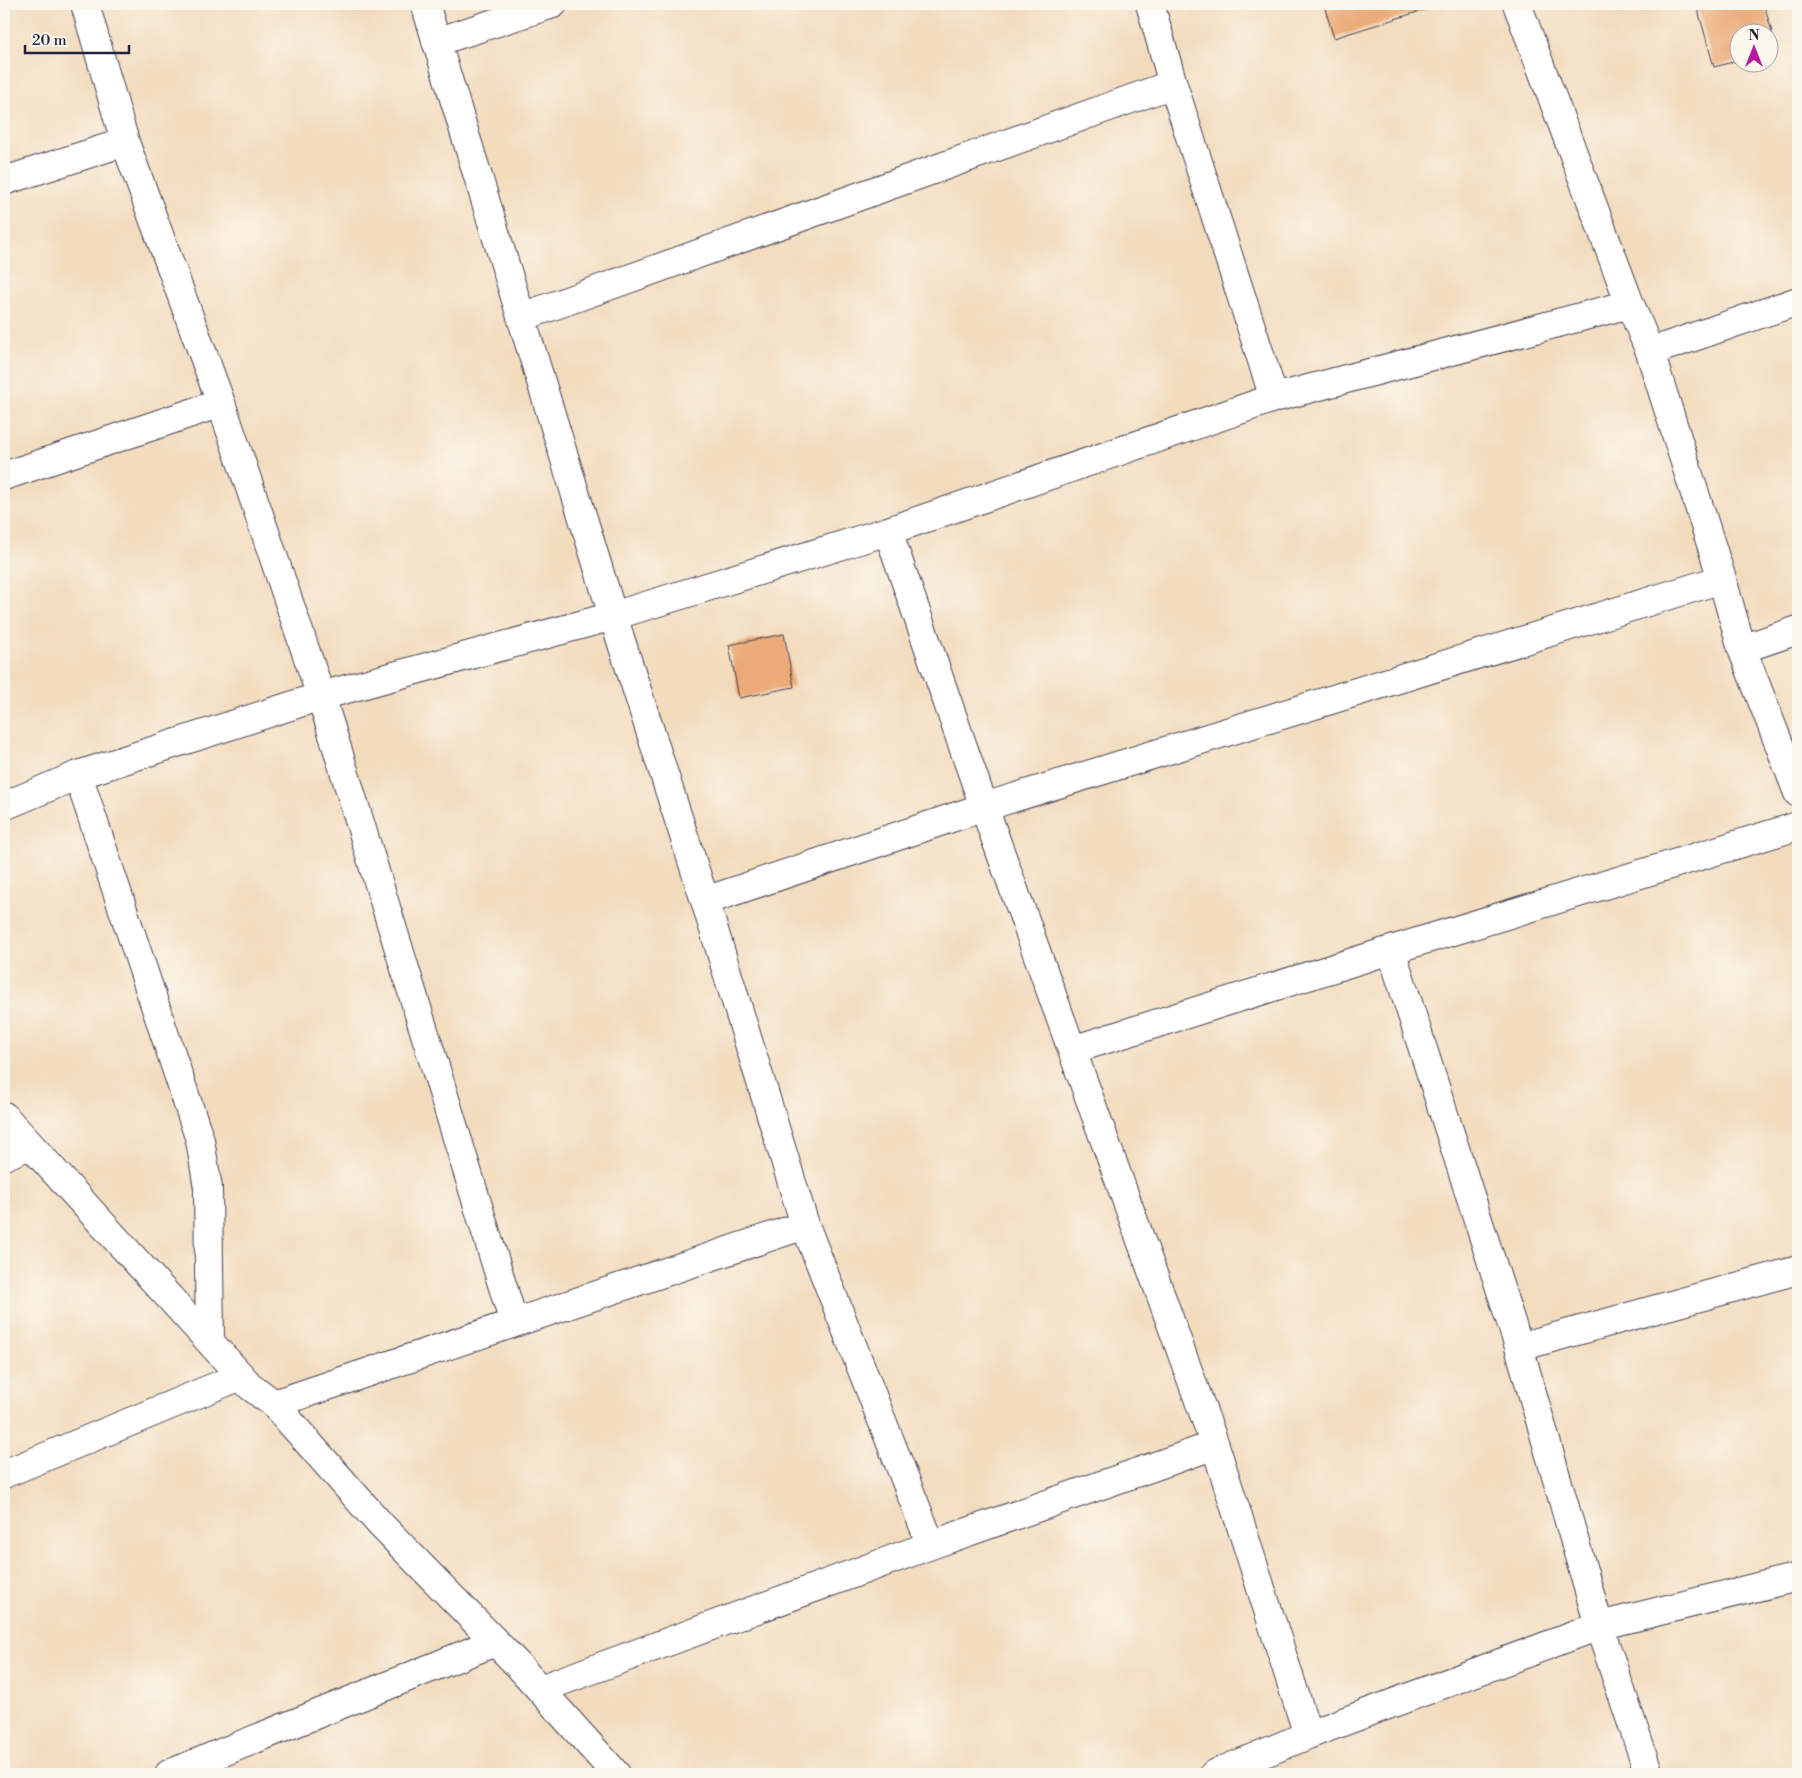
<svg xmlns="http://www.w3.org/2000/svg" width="1802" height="1778" font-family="'Libre Bodoni',serif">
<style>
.building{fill:#ebaa77}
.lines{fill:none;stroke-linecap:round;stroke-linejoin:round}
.minor-casing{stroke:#413e4f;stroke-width:30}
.major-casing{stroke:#413e4f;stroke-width:30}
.minor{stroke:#fff;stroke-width:28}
.major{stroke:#fff;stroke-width:28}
</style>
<rect width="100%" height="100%" fill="#fbf7ec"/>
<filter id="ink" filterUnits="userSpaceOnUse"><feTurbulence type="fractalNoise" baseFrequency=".02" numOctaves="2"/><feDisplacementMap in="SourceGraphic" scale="10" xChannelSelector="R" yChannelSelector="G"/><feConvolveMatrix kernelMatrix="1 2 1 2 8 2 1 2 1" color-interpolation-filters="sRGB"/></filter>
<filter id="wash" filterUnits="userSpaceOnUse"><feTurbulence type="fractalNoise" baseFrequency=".0096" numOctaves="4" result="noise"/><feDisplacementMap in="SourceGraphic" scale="20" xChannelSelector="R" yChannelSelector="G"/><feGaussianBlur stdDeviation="1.12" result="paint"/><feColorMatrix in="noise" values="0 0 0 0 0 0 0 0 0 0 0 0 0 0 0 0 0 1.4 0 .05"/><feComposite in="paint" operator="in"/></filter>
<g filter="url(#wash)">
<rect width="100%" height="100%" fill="#f3dcbe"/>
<g id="blocks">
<!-- building -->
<path class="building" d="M1332,4H1443L1334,38L1325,9L1333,7Z
M1722,4H1764L1777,50L1770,52V32H1740V60L1714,67L1698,10Z
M784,634L794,687L739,698L729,645Z"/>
</g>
</g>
<g filter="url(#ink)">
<use href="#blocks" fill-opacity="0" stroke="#413e4f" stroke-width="1"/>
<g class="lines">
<!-- minor casing -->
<g class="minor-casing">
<path id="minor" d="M85,4L125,142L221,403L321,696L514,1323
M425,4L613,616L705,901L805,1225L931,1545
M1150,4L1173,84L1274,398
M1517,4L1630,304L1650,352L1722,579L1742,649L1798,793
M436,42L553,4
M4,181L125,142
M522,317L1173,84
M1650,352L1798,301
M4,476L221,403
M888,531L984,807L1215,1445L1308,1735
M1742,649L1798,630
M78,775L200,1140L208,1188L210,1341
M4,806L78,775L321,696L613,616L888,531L1274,398L1630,304
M705,901L984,807L1722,579
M1391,950L1519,1347L1599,1626L1649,1774
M1072,1050L1391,950L1798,826
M4,1156L30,1145
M1519,1347L1798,1270
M274,1404L805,1225
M4,1474L241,1376
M540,1689L931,1545L1215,1445
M169,1774L495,1642
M1214,1774L1308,1735L1599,1626L1798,1577"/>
</g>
<!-- major casing -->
<g class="major-casing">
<path id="major" d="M4,1116L250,1386L274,1404L381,1525L518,1665L616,1774"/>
</g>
<!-- minor -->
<use href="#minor" class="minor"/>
<!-- major -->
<use href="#major" class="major"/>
</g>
</g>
<!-- margin -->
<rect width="1802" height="1778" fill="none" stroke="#fbf7ec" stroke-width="20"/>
<!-- north arrow -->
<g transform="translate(1754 48)"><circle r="24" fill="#fbf7ec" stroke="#a4a2a5"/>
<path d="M0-4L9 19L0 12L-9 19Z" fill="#b5179e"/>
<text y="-8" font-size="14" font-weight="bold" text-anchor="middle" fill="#22223b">N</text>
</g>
<!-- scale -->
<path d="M25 45v8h104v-8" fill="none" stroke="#22223b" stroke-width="2.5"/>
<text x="32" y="45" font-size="15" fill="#22223b" stroke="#fbf7ec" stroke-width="4" paint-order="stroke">20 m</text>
</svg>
